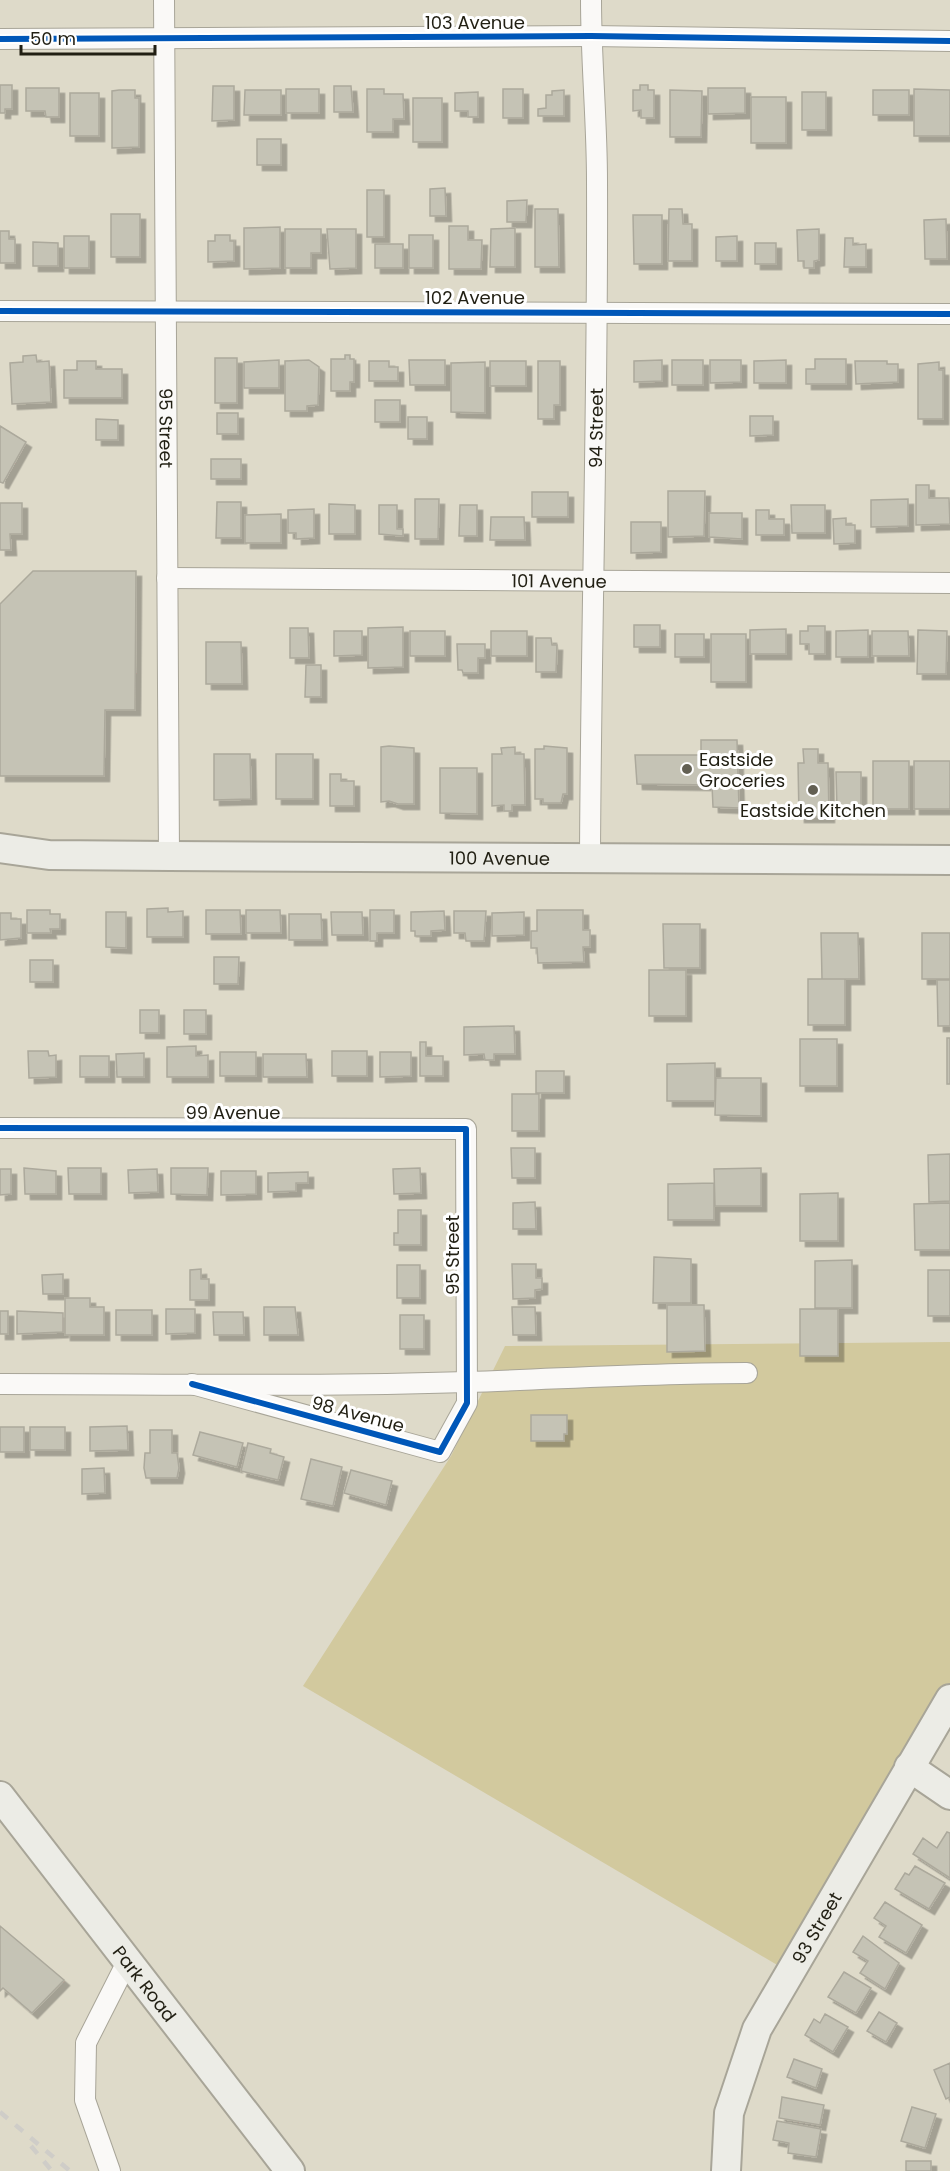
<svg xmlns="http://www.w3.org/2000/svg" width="950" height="2171" font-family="Poppins,sans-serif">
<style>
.green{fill:#d2c99e}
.building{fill:#c5c3b5;stroke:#aca99c;stroke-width:1.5;filter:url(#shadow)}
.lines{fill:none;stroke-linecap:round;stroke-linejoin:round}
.street-casing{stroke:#a8a598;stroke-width:22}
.secondary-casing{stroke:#a8a598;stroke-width:32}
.street{stroke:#faf9f7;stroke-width:20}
.secondary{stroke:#ecece6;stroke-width:28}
.rail{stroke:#cfcdc8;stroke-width:4.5;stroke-dasharray:10 10;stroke-linecap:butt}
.cycleway-casing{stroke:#fff;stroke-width:10}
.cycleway{stroke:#0057b8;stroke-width:6}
.poi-dot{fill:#636053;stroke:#fff;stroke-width:2}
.labels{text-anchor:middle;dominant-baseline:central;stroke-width:6;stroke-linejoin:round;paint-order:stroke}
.street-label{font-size:18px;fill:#211f13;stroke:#fff}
.poi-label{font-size:18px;fill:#211f13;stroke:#fff;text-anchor:start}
</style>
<defs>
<filter id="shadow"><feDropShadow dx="5.5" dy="5.5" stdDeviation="0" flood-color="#0004"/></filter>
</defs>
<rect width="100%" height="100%" fill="#dedac9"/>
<!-- green -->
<path class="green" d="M950,1342V1706L779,1966L303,1686L451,1456L505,1346Z"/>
<!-- building -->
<path class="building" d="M0,85H12V109H5V113H0Z
M640,85H648V90H654V118H641V110L633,111V90H640Z
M213,86H234V120L212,121Z
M334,86H351L353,112H334Z
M26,88H59V117H46L45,111H26Z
M708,88H745V113L708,114Z
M286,89H319V113H286Z
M367,89H384V94H403L404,119H393V132H367Z
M503,89H523V118H503Z
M914,89L950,90V136H914Z
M119,90H135V98H139V147L112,148V91Z
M245,90H281V115H244Z
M564,90V116H538V109L546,108V95H552V91Z
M670,90L702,91L701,137H670Z
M873,90H909V115H873Z
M478,92V117H468V111H455V93Z
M802,92H826V130H802Z
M70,93H99V136H70Z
M751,97H786V143H751Z
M413,98H442V142H413Z
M257,139H281V165H257Z
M445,188L446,216H430V189Z
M367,190H384V237H367Z
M527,200L526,222H507V201Z
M535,209H558L559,267H535Z
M669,209H682L683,224H692V261H668Z
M111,214H140V257H111Z
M633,215H662V264H634Z
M946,219L947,259H925L924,220Z
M449,226H468V240H482L481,269H449Z
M280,227V268L244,269V228Z
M515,228V267H490L491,229Z
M285,229H321V253H311V268H285Z
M327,229H356V268L330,269Z
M819,229V260L814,261V268H804V261H798L797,230Z
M0,231H9V239H15V263H0Z
M215,235H230V241H234V261L208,262V241H215Z
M409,235H433V268H409Z
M64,236H89V268H64Z
M737,236V261H716V237Z
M845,238H853V245L866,244V267H844Z
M33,242L58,243V266H33Z
M755,243H776V264H755Z
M375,244H403V268H375Z
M36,355L37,362L49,361L51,402L12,404L10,363L23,362V356Z
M345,355H350V359H354V382H350V391H331V359H345Z
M215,358H237V403H215Z
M815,359H846V384H806V369H815Z
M279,360V388H244V362Z
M309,360L319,367L318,405L307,406V411H285V361Z
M409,360H445V385H410Z
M662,360V381L634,382V361Z
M672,360H703V385H672Z
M710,360H741V382L710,383Z
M786,360V383H754V361Z
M77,361H96V369H122V398H64V370H77Z
M369,361H389V367H398V381H369Z
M490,361H526V386H490Z
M538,361H560V405H554V419H538Z
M855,361H887V364H898V382L856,384Z
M485,362V413L451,412V363Z
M939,362V370H943V419H918V364Z
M375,400H400V422H375Z
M217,413H238V434H217Z
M750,416H773V435L750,436Z
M408,417H427V439H408Z
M96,419L118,420V440H96Z
M0,426L26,442L3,483L0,482Z
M211,459H241V479H211Z
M916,485H929V498H949L950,524L916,525Z
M668,491H705L704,536L668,537Z
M532,492H568V517H532Z
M415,499H439L438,539H415Z
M908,499V526L871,527V500Z
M217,502H241V538H216Z
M0,503H22V534H10L11,550H0Z
M329,504L355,505V534H329Z
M379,505H397V529H403V536L379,534Z
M460,505H477V536H459Z
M791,505H825V533H792Z
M314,509V538L296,539V533H288V510Z
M756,510H769V519H784V535H756Z
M709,513H742V539L709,537Z
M281,514V543H245V515Z
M491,517H524L525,540H490Z
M846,518V525H855V543L834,544L833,519Z
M631,522H661V552L631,553Z
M33,571H136L135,710H105L104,776H0V604Z
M634,625H660V647H634Z
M808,626H825V654H809V644H800V631H808Z
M403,627V667L368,668V628Z
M290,628H308L309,658H290Z
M786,629V654H750V630Z
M868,630V657H836V631Z
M918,630L947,631L946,674H917Z
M334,631H362V655L334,656Z
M410,631H445V656H410Z
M491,631H527V656H491Z
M872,631H908L909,656H872Z
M675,634H704V657H675Z
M711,634H746V682H711Z
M536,638H551L552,645H557L556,672H536Z
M206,642H241L242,684H206Z
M457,644H485V658H478V673H463L462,670H458Z
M306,665H321V697H305Z
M701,740H737L739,808L713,807L712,785L637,784L635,755H701Z
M389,746L414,748V804H398L389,801L381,802V747Z
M544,746L567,748V794H563L561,803H543V799H535V749H544Z
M515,747V754H524L525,805H512V811H504V805L492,806V754H502L501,748Z
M803,749H818V763H828L829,817H799L798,763H804Z
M214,754H250L251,799L214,800Z
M276,754H313V799H276Z
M873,761H909V809H873Z
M914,761H950V809H914Z
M440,768H477V814L440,813Z
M836,772H861V809H837Z
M330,774H341V781H354V806H330Z
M168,908V912L183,911V937H147V909Z
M27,910H50V914H60V929H50L51,933H27Z
M206,910H240L241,934H206Z
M246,910H280L281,933H246Z
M370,910H394V933H377V941H370Z
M537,910H583V930H590V947H583L584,962L538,963L537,948H531V931H537Z
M444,911L445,930L431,931V936H415V931H411V912Z
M454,911H486L484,941H466L465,933H454Z
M106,912H126V948L106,947Z
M331,912H362L363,935H332Z
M524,912V935L492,936V913Z
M0,913H11V919H21V938L0,940Z
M289,914H321L322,940H289Z
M663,924H700V968H664Z
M821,933H858L859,979H822Z
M922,933H950V979H922Z
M214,957H239L238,984H214Z
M30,960H53V982H30Z
M649,970H686V1016H649Z
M808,979H845V1025H808Z
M937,980H950V1026H938Z
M140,1010H159V1033H140Z
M184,1010H206V1034H184Z
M514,1026L515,1054H494V1060H485L484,1054L464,1055V1027Z
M947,1038H950V1084H947Z
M800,1039H837V1086H800Z
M420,1042H426V1056H443V1076H420Z
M196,1046V1056L208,1055V1077H167V1047Z
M28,1051H48L49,1056L56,1055V1077L29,1078Z
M332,1051H367V1076H332Z
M220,1052H256V1076H220Z
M380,1052H411V1076L380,1077Z
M144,1053V1077H117L116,1054Z
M263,1054H306L307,1077H263Z
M80,1056H109V1077H80Z
M715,1063V1101H667V1064Z
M536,1071H564V1093H536Z
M716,1078H761V1116L715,1115Z
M512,1094H539V1131H512Z
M511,1148H535V1178H512Z
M950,1154V1201L929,1202L928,1155Z
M24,1168L56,1171V1194H25Z
M68,1168H101V1194H69Z
M171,1168H208L207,1195L171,1194Z
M420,1168L421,1193L394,1194L393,1169Z
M761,1168V1206H715L714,1169Z
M0,1169H11V1194L0,1195Z
M157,1169L158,1192L129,1193L128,1170Z
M221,1171H256V1194L221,1195Z
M308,1172V1183H296V1191L268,1192V1173Z
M714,1183V1220H668V1184Z
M838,1193V1241H800V1194Z
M535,1202L536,1229H513V1203Z
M950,1203V1250H915L914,1204Z
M398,1210H421V1245H394V1233H398Z
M654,1257L691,1259V1303H653Z
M852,1260V1308H815V1261Z
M512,1264H536V1278H542V1289L535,1290V1298L513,1299Z
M397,1265H420V1298H397Z
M201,1269V1279H209V1300H190V1270Z
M928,1270H950V1316H928Z
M63,1274V1294H43L42,1275Z
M65,1298H90V1307H104V1335H65Z
M667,1305H704L705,1351L667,1352Z
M264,1307H295L298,1335H264Z
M512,1307H535L536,1335H513Z
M166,1309H195V1333L166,1334Z
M800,1309H838V1356H800Z
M116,1310H152V1335H116Z
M0,1311H8V1334H0Z
M17,1311L63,1313V1332L17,1334Z
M213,1312H243L244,1335H214Z
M400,1315H424V1349H400Z
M531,1415H567V1434H564V1441H531Z
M127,1426L128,1450L90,1451V1427Z
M0,1427H24V1452H0Z
M30,1427H65V1450H30Z
M150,1430H172V1453H177L179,1468L177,1478H146L144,1468L145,1453H150Z
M200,1432L243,1443L237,1467L193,1455Z
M248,1443L271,1449L270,1453L284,1457L278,1480L241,1471Z
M311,1459L342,1467L333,1506L301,1499Z
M104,1468L105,1493L82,1494V1469Z
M351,1470L392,1481L386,1505L344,1493Z
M947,1832L950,1833V1878L913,1854L923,1838L937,1848Z
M915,1866L945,1883L929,1909L895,1889L905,1873L909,1875Z
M885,1902L922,1925L906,1953L879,1937L886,1926L874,1918Z
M0,1926L64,1980L32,2013L3,1988L0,1991Z
M863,1936L899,1963L885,1989L860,1973L868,1961L853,1952Z
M844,1972L871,1988L856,2013L828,1997Z
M879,2012L897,2023L886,2042L867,2031Z
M825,2014L848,2027L833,2052L805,2035L814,2019L820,2023Z
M794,2059L822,2069L816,2088L787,2077Z
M950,2063V2097L946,2099L934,2070Z
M782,2097L824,2105L820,2125L779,2118Z
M912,2107L936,2114L925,2148L901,2141Z
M777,2121L821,2129L816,2157L788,2153L789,2143L773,2140Z
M906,2161H931V2171H906Z"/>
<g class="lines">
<!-- street casing -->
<g class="street-casing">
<g id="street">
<path id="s1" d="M164,0L169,856"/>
<path d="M0,39L591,36L950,41"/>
<path d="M0,311L950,314"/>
<path id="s2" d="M167,578L950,583"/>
<path id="s3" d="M590,857C591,632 598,407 597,181C597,121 591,61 591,0"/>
<path d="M0,1128L466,1129L467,1403L440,1452L192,1384"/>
<path d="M0,1384C155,1384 311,1387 467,1382C560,1379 653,1373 747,1373"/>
<path d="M110,2171L85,2100L86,2043L127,1962"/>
</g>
</g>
<!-- secondary casing -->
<g class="secondary-casing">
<g id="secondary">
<path id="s4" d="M0,848L49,855L169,856L950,860"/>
<path d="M909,1767L950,1795"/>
<path id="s5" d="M0,1796L290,2171"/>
<path id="s6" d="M726,2171L729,2113L757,2029L950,1699"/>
</g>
</g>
<!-- street -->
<use href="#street" class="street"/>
<!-- secondary -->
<use href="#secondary" class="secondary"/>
<!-- rail -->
<path class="rail" d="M0,2112L70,2171
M31,2146L52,2171"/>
<!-- cycleway casing -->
<g class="cycleway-casing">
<path id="cycleway" d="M0,39L591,36L950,41
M0,311L950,314
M0,1128L466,1129L467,1403L440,1452L192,1384"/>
</g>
<!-- cycleway -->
<use href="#cycleway" class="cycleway"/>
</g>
<!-- markers -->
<g class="poi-dot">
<circle cx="687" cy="769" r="6"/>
<circle cx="813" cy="790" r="6"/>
</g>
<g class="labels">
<!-- street labels -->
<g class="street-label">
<text x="475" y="22">103 Avenue</text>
<text x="475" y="297">102 Avenue</text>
<text stroke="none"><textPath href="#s1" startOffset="428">95 Street</textPath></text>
<text stroke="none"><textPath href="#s3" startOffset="429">94 Street</textPath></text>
<text stroke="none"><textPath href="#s2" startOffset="392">101 Avenue</textPath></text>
<text stroke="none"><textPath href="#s4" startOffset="500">100 Avenue</textPath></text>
<text x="233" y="1112">99 Avenue</text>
<text transform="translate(452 1255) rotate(-90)">95 Street</text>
<text transform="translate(358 1414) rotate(15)">98 Avenue</text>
<text stroke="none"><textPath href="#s6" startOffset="264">93 Street</textPath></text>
<text stroke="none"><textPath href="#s5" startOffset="237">Park Road</textPath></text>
</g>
<!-- poi labels -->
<g class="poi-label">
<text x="699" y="759">Eastside<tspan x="699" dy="21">Groceries</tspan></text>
<text x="813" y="810" text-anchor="middle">Eastside Kitchen</text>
</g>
</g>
<!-- scale -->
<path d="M21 45v9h134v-9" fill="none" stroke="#211f13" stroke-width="3"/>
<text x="30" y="45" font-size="18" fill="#211f13" stroke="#ffffff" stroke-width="4.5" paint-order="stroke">50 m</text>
</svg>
